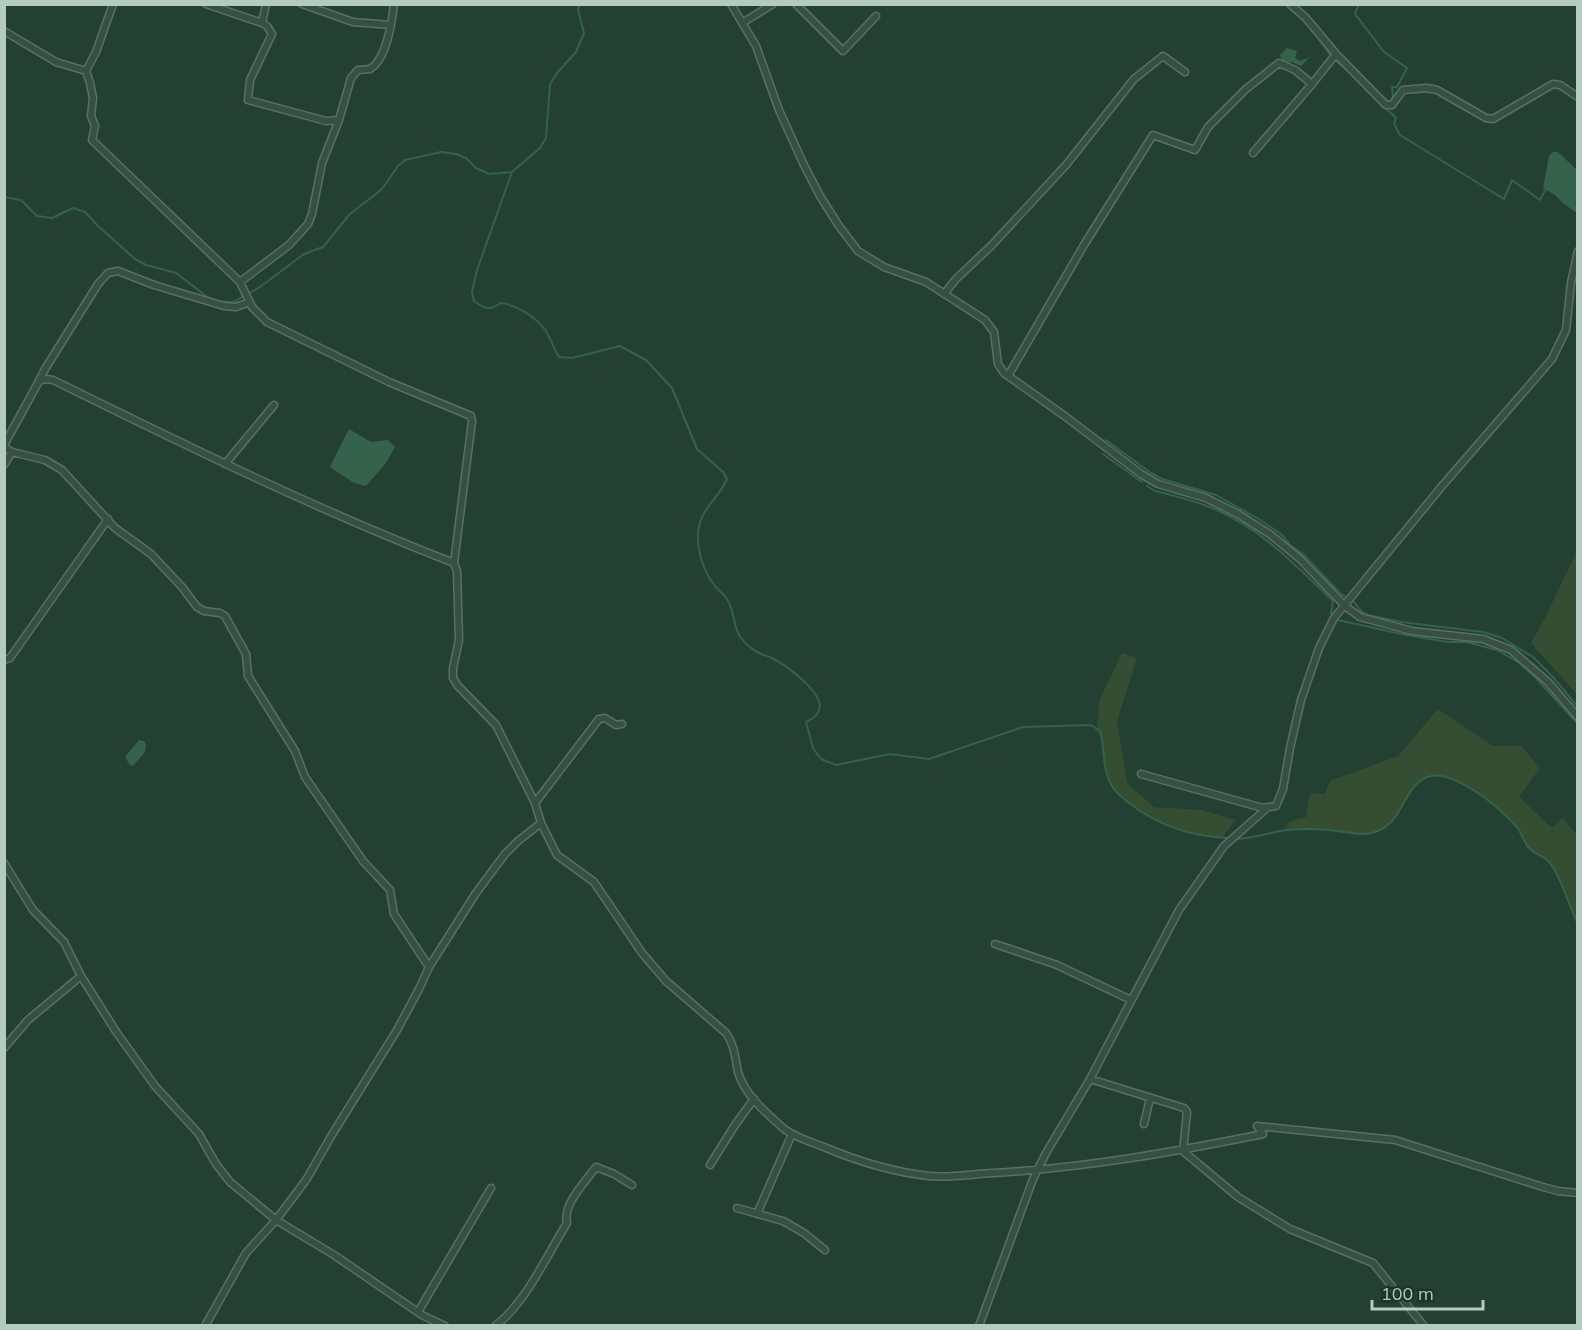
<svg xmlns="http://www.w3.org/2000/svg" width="1582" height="1330" font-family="Mulish,sans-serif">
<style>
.green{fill:#354e31}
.water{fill:#34624c}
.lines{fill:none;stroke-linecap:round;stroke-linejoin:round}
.stream{stroke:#34624c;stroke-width:2}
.minor-casing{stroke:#597065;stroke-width:9}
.minor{stroke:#384f44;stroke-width:6}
</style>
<rect width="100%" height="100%" fill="#244032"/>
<!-- green -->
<path class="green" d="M1577,551V694L1531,643L1544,620Z
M1122,653L1137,658L1117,721L1127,783L1154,807L1201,810L1235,820L1222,838L1185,832L1150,818L1138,811L1112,787L1107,773L1101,735L1097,727L1100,699Z
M1438,709L1493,746H1521L1540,768L1519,797L1552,828L1563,818L1577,835V924C1569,906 1564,886 1554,869C1546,855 1540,858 1530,849C1523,843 1522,832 1516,825C1500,808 1451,766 1427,777C1400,789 1404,823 1375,833C1359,838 1341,831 1325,830C1311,829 1297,830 1283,831L1290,821L1306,817L1310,793L1325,794L1330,781L1398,756Z"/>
<!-- water -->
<path class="water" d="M1287,48L1297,51L1295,58L1300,61L1310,57L1301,66L1292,62L1283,63L1280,55Z
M1552,152H1558L1577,170V213L1564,204L1555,195L1543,188L1549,156Z
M349,429L371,442L388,440L395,447L386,463L366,486L354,483L330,467Z
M139,740L144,741L146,745L145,752L133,766L130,765L125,757Z"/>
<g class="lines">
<!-- stream -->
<path class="stream" d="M580,4L578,10L584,33L576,52L557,73L550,84L546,138L540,148L512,172L477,270L472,292L474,301C485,309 489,311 501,303C517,305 536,317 546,331C551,339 553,348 559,357L572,358L620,346L646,360L672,388L697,449L723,472L727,479C718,500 699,509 698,534C697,552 704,572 715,586C719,591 724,594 727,599C735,611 733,628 741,638C745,643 753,650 759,653C763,655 768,656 772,658C785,665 831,696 817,714C815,717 810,720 806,722L813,748L821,759L836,765L890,754L929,759L1023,727L1091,725L1100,731C1105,749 1102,770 1112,786C1116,793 1123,798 1129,803C1159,826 1191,837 1229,838
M1285,4L1299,16
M1359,4L1355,14L1384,52L1407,68L1397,87H1392L1393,98L1390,102L1384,99
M1313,31L1331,56
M1336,61L1352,74
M1368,91L1396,118L1394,124L1400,135L1504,199L1512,180L1540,200L1546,189
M4,197L21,200L37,216L52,218L73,208L85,212L98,226L135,259L146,265L176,273L210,299
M221,302H233L260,287L304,254L323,247L349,215L382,189L398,166L405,160L441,152L456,154L466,158L476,168L489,174L512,172
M1106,440L1151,473L1162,479L1216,495L1257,518L1281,534L1290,545L1303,554L1341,594L1354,602L1362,612L1368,615L1401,622L1483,632L1502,638L1533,657L1552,676L1578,707
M1103,454L1142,482
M1147,486L1155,491C1176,496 1197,501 1217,510C1263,530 1298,568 1333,601L1331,613L1333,616
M1338,620L1406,635L1448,642H1466L1497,650L1518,662L1534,676L1578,724
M1234,839C1249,839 1265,834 1280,831C1300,828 1324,829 1344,832C1355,833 1364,836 1375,832C1404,823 1401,789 1427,777C1452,767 1500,808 1516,826C1522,832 1523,843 1530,849C1540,858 1546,855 1554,869C1564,886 1569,906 1578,924
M4,1324L5,1326"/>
<!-- minor casing -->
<g class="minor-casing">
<path id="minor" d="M206,4L262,23L266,4
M302,4L353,22L391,25
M394,4C392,22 386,60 370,69L358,70L351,78L339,120L322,163L312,214L308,224L289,245L240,282L252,307L267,322L389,382L471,416L472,421L454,563
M731,4L756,46L779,110L803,163L820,196L839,226L858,251L884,267L926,282L985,320L994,332L998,364L1004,373L1066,417L1141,474L1158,484L1206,498L1238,514L1271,535L1300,559L1345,606L1360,617L1412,631L1483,639L1511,650L1548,682L1578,717
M796,4L843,51L876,16
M1290,4L1306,18L1336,54L1386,105H1392L1403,90L1427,88L1437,90L1486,118L1493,119L1553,84L1560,85L1578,97
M262,23L267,26L272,34L250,80L248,100L326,121L339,120
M742,23L773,4
M4,31L56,62L86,71L90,83L93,98L91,116L95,126L92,140L240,282
M86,71L96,52L113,4
M1253,153L1312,84
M944,294L956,279L991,246L1066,165L1134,79L1163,56L1185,72
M1008,376L1084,245L1153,135L1195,150L1208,127L1246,89L1279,63L1295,70L1312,84L1336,54
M39,381L45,369L98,284L108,273L118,271L154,285L224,306L236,307L250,302
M4,445L39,381L46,379L53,380C185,445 317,510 454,563L457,571L459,640L453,668V678L458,686L496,725L535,803L541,823L557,855L594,882L642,953L666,981L726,1033C735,1046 735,1058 738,1072C744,1094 766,1113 783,1128C794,1137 811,1142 824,1147C857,1161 893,1172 929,1176C950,1178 972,1174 993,1173C1084,1168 1174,1152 1263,1134L1257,1126L1395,1140L1543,1187L1558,1191L1578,1193
M4,447L12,452L45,460L62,470L115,528L151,554L182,587L197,607L204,611L220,613L225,616L246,654L248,676L295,751L305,777L363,861L390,890L394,914L429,967
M225,464L274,405
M4,465L12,452
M4,660L10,658L108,519
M1141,774L1263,808L1276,806L1283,789L1290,748L1301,700L1319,648L1334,618L1442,486L1552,359L1566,330L1571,283L1578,251
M535,803L599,719L605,718L616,725L622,724
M4,863L33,910L64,942L81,976L117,1033L155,1086L199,1134L216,1164L230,1182L276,1220L334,1255L422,1315L445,1326
M995,944L1057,965L1131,1000
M4,1048L28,1020L81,976
M1090,1079L1184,1108L1187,1112L1183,1151L1238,1197L1290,1229L1373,1263L1424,1326
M1144,1124L1150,1098
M710,1165L735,1125L754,1099
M737,1208L783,1221L804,1233L825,1250
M757,1214L792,1134
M418,1312L491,1188
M205,1326L246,1253L276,1220L306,1180L333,1133L397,1030L419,989L429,967L476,893L505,854L518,841L541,823
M495,1326C526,1303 547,1255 567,1223C562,1205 586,1181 596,1167L614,1174L632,1185
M979,1326L1033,1179L1046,1153L1090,1079L1179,910L1224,846L1267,808"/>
</g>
<!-- minor -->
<use href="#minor" class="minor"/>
</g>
<!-- border -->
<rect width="1582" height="1330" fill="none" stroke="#b5cac1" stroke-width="12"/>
<!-- scale -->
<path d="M1372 1300v9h111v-9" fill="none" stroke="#b5cac1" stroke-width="3"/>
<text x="1381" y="1300" font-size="18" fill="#b5cac1" stroke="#1d3529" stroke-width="4.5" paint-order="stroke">100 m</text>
</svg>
